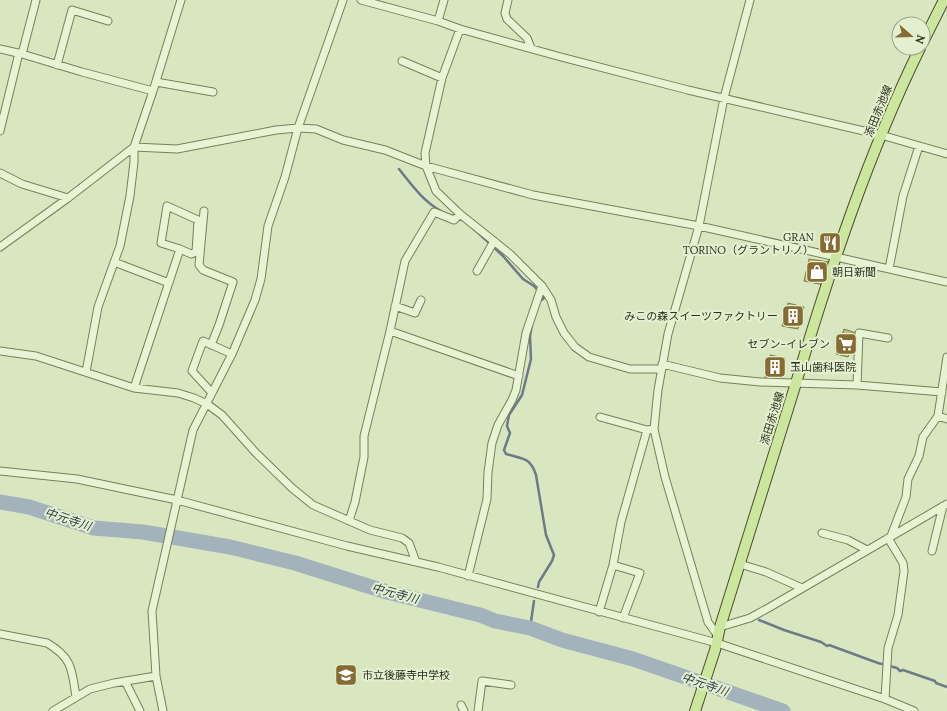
<svg xmlns="http://www.w3.org/2000/svg" width="947" height="711" font-family="Lora,'Noto Sans JP',serif">
<style>
.lines{fill:none;stroke-linecap:round;stroke-linejoin:round}
.stream{stroke:#6c7b87;stroke-width:2.5}
.river{stroke:#a3b2bb;stroke-width:15}
.building{fill:#bbc17c;stroke:#777b44}
.minor-casing{stroke:#777f5b;stroke-width:9}
.primary-casing{stroke:#494d2f;stroke-width:12}
.minor{stroke:#e7f4d3;stroke-width:7}
.primary{stroke:#cce79d;stroke-width:10}
.labels{text-anchor:middle;dominant-baseline:central;stroke-width:4;stroke-linejoin:round;paint-order:stroke}
.street-label{font-size:11px;fill:#2d301d;stroke:#e3f0d0}
.poi-label{font-size:11px;fill:#2d301d;stroke:#e3f0d0;text-anchor:end}
.water-label{font-size:12px;font-style:italic;fill:#2e3b4e;stroke:#e3f0d0}
</style>
<rect width="100%" height="100%" fill="#d9e7c1"/>
<g class="lines">
<!-- stream -->
<path class="stream" d="M399,169C411,184 423,201 441,211
M473,228L503,256L523,279L534,286L544,298L539,302
M532,324L530,336L531,359L522,395L509,415L507,426L510,433L504,450L506,454C523,459 530,457 536,475L546,535L554,555L552,561L539,582L538,587
M759,620L784,630L821,642L827,646L829,645L878,663L897,668L900,671L903,670L935,681L936,683L947,687
M530,628L534,601"/>
<!-- river -->
<path class="river" d="M0,502L29,507L94,528L143,532L230,547L295,563L387,592L480,615L495,621L530,628L562,640L633,659L783,711"/>
</g>
<!-- building -->
<path class="building" d="M825,234L838,238L834,250L824,247Z
M809,259L829,262L824,285L804,281Z
M788,303L804,307L798,329L782,326Z
M844,329L856,333L848,357L836,354Z
M770,355L785,358L781,376L776,375L775,379L765,378Z"/>
<g class="lines">
<!-- minor casing -->
<g class="minor-casing">
<path id="minor" d="M361,0L438,21L460,29L561,57L688,90L881,135L947,154
M508,0L505,13L507,19L527,38L531,48
M438,21L444,0
M460,29L442,78L425,153L426,166L436,191L460,214L510,254L542,286L551,300L556,317L564,333L575,347L589,357L630,369H661
M0,49L22,54L82,72L153,91
M22,54L36,0
M402,61L442,78
M57,65L72,10L108,21
M156,82L213,92
M0,131L19,53
M0,173L22,184L68,198
M204,211L199,265L203,270L233,282L219,325L211,345
M460,214L454,220L434,212L405,261L390,331L519,376
M0,247L68,198L134,147L177,149L276,130L298,128L316,129L343,140L385,150L426,166L533,195L699,226L947,282
M114,262L169,283
M889,269L903,196L919,146
M477,271L494,241
M395,306L415,313L421,300
M0,351L36,356L134,388L178,393L194,398L207,404L222,415L255,452L292,488L313,505L370,530L402,538L409,543L416,562
M662,364L720,378L760,382L857,385L942,392
M86,372L98,307L120,246L130,196L134,162V147L153,91L181,0
M857,385L859,333L888,338
M134,388L180,249L161,243L167,206L198,220L196,252L191,254L180,249
M212,393L192,371L203,341L232,354
M938,416L947,419
M600,417L647,430
M0,471L77,479L177,500L347,546L438,567L717,643L885,699L914,711
M349,521L355,502L364,457V436L390,331
M822,533L848,540L867,550
M891,536L906,497L908,479L919,456L923,437L938,416L947,357
M932,551L943,506
M740,564L766,572L802,588
M613,565L640,573L623,618
M468,576L487,499L488,472L492,443L498,425L512,400L516,390L526,333L542,286
M599,612L613,565L621,522L647,430L654,429
M720,627L750,618L770,607L947,504
M0,634L47,643C73,658 72,671 76,697
M718,636L708,622L665,477L654,429L658,390L668,334L699,226L724,98L750,0
M125,681L140,711
M885,699L888,648L898,615L904,571L903,563L888,538
M461,705L464,711
M53,711L90,689L114,683L156,676
M163,711L156,676L152,611L193,430L232,354L255,300L261,279L268,226L285,177L298,128L343,0
M478,711L482,681L511,685"/>
</g>
<!-- primary casing -->
<g class="primary-casing">
<path id="primary" d="M923,42L944,0
M695,711L715,650L720,627C745,546 771,465 796,383C830,270 868,154 920,48"/>
</g>
<!-- minor -->
<use href="#minor" class="minor"/>
<!-- primary -->
<use href="#primary" class="primary"/>
</g>
<!-- icons -->
<defs>
<g id="restaurant-square" transform="scale(1.15)"><rect x="-9" y="-9" width="18" height="18" rx="4" fill="#866b32" stroke="#e3f0d0"/><path d="M-5-6h1v4h1v-4h1v4h1v-4h1v5L-1.5 .5V6h-2V.5L-5-1ZM5-6V6H3V1.5H1.5Q1.5-4 5-6Z" fill="#fff"/></g>
<g id="shop-square" transform="scale(1.15)"><rect x="-9" y="-9" width="18" height="18" rx="4" fill="#866b32" stroke="#e3f0d0"/><path d="M-5-2.5h2.3a2.7 3.5 0 0 1 5.4 0H5L5.5 6h-11ZM-1.5-2.5h3a1.5 2.3 0 0 0-3 0Z" fill="#fff"/></g>
<g id="building-square" transform="scale(1.15)"><rect x="-9" y="-9" width="18" height="18" rx="4" fill="#866b32" stroke="#e3f0d0"/><path d="M-4-6H4V6H1V3H-1V6H-4ZM-2.5-4.3h1.7v1.8h-1.7ZM.8-4.3h1.7v1.8H.8ZM-2.5-1h1.7V.8h-1.7ZM.8-1h1.7V.8H.8Z" fill="#fff"/></g>
<g id="supermarket-square" transform="scale(1.15)"><rect x="-9" y="-9" width="18" height="18" rx="4" fill="#866b32" stroke="#e3f0d0"/><path d="M-6-5.5h2.5l.6 2H6L4.5 2H-2.5L-4.4-4H-6ZM-1.5 3.2a1.3 1.3 0 1 0 .1 0ZM3 3.2a1.3 1.3 0 1 0 .1 0Z" fill="#fff"/></g>
<g id="school-square" transform="scale(1.15)"><rect x="-9" y="-9" width="18" height="18" rx="4" fill="#866b32" stroke="#e3f0d0"/><path d="M0-5L7-2L0 1L-7-2ZM-4 1L0 2.5L4 1V4Q0 6-4 4Z" fill="#fff"/></g>
</defs>
<g fill-rule="evenodd">
<use href="#restaurant-square" x="830" y="243"/>
<use href="#shop-square" x="817" y="272"/>
<use href="#building-square" x="793" y="316"/>
<use href="#supermarket-square" x="846" y="344"/>
<use href="#building-square" x="775" y="367"/>
<use href="#school-square" x="346" y="675"/>
</g>
<g class="labels">
<!-- street labels -->
<g class="street-label">
<text transform="translate(878 111) rotate(-68)">添田赤池線</text>
<text transform="translate(772 418) rotate(-73)">添田赤池線</text>
</g>
<!-- poi labels -->
<g class="poi-label">
<text x="814" y="237">GRAN<tspan x="814" dy="13">TORINO（グラントリノ）</tspan></text>
<text x="832" y="272" text-anchor="start">朝日新聞</text>
<text x="778" y="316">みこの森スイーツファクトリー</text>
<text x="830" y="344">セブン-イレブン</text>
<text x="790" y="367" text-anchor="start">玉山歯科医院</text>
<text x="362" y="675" text-anchor="start">市立後藤寺中学校</text>
</g>
<!-- water labels -->
<g class="water-label">
<text transform="translate(68 519) rotate(18)">中元寺川</text>
<text transform="translate(395 593) rotate(15)">中元寺川</text>
<text transform="translate(705 684) rotate(19)">中元寺川</text>
</g>
</g>
<!-- north arrow -->
<g transform="translate(911 36) rotate(110)"><circle r="19" fill="#e3f0d0" stroke="#9aa388"/>
<path d="M0-3L7 15L0 10L-7 15Z" fill="#866b32"/>
<text y="-6" font-size="11" font-weight="bold" text-anchor="middle" fill="#2d301d">N</text>
</g>
</svg>
